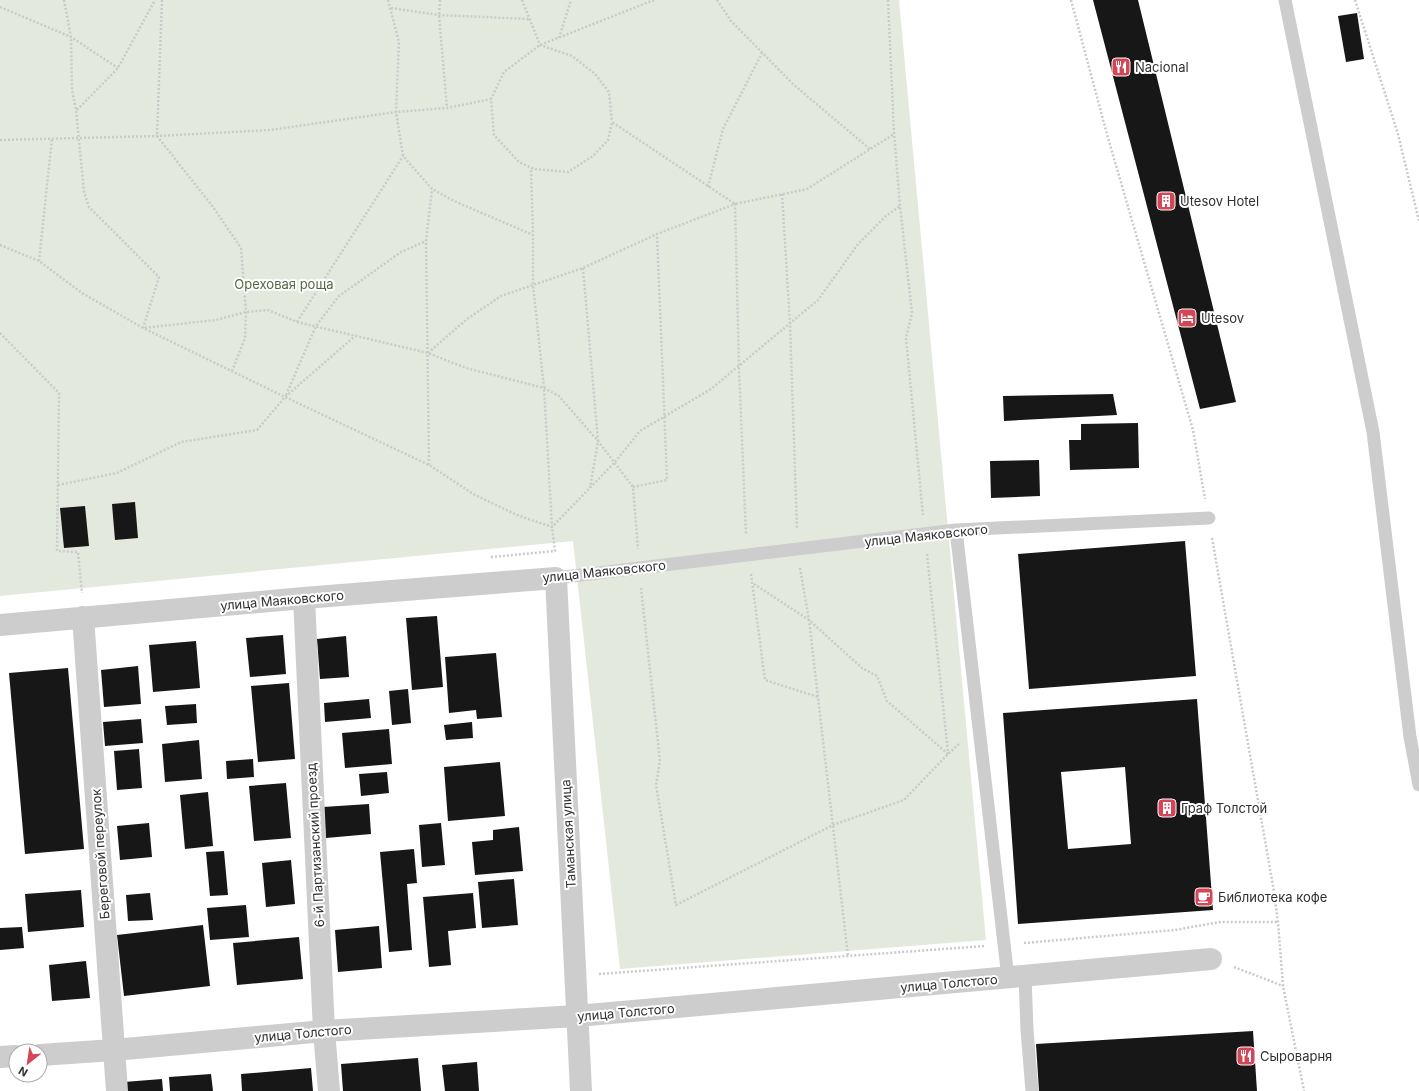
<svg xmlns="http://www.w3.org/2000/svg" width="1419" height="1091" font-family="Inter,sans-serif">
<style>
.green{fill:#e4e9dd}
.building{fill:#171717;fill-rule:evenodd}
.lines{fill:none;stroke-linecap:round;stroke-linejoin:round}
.path{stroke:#cacaca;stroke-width:2.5;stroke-dasharray:2 2;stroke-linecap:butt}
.lane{stroke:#cdcdcd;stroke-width:13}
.street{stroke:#cdcdcd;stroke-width:22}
.labels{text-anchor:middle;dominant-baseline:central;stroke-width:4;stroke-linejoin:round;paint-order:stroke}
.poi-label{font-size:13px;fill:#303030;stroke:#fff;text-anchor:start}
.park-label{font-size:13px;fill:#556842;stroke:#fff}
.street-label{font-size:13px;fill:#303030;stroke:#fff}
</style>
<rect width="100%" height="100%" fill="#fff"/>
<!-- green -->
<path class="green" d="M0,0H899L986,940L620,969L573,541L0,596Z"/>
<!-- building -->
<path class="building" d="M1093,0H1138L1236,402L1200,409Z
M1357,13L1364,59L1346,62L1338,16Z
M1113,394L1117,415L1004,421L1003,396Z
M1138,423L1139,468L1070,470L1069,440H1081V424Z
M1039,460L1040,496L991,498L990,461Z
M135,502L138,538L115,540L112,504Z
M85,506L89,546L64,548L60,508Z
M1185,541L1196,676L1029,689L1018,554Z
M437,616L443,687L412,690L406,618Z
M283,635L286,674L250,677L246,638Z
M346,636L349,677L320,679L317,639Z
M196,641L200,688L153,692L149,645Z
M496,653L502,717L477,719L476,710L449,713L445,657Z
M138,666L141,704L104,707L101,670Z
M68,668L84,849L25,854L9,673Z
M289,683L295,759L258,762L251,686Z
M408,689L411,723L392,725L389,691Z
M369,699L371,718L325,722L324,703Z
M1197,699L1213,910L1018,924L1003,713ZM1125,767L1131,844L1068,849L1061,772Z
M196,704L197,723L167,725L165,706Z
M141,719L143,743L105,746L103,722Z
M472,722L473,738L446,740L444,725Z
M389,729L392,764L345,768L342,733Z
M199,740L202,779L165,782L162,744Z
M139,749L142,788L117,790L114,751Z
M253,759L254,777L227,779L226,761Z
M500,762L505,816L448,821L444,767Z
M387,772L389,793L361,796L359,774Z
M286,783L291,838L254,841L249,786Z
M208,792L213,846L185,849L180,795Z
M369,804L371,834L326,838L323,807Z
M149,823L152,857L120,860L117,826Z
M441,823L445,865L422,867L419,825Z
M519,827L523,871L475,875L472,842L493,840V830Z
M414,849L417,883L407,884L412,950L389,952L380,852Z
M224,851L228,895L210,896L206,852Z
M291,860L295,904L266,907L262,863Z
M514,879L518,925L482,928L478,882Z
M81,890L84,927L28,932L25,894Z
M150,893L153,920L128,921L126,895Z
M473,893L476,928L448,931L451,965L429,967L423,897Z
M246,905L249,937L210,940L207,908Z
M203,925L210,986L124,996L117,935Z
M379,926L382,968L338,972L335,930Z
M22,927L24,948L0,950V928Z
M299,937L303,979L237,985L233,943Z
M86,961L90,998L52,1001L49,965Z
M1253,1031L1257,1091H1039L1036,1044Z
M418,1058L421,1091H343L341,1064Z
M477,1062L479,1091H445L442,1065Z
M311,1068L313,1091H242L241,1074Z
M211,1074L213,1091H170L169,1077Z
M162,1079L163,1091H125L124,1082Z"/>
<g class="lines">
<!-- path -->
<path class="path" d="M64,0L71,37L72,90L76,110L84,192L89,207L159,277L143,328L285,397L429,465L475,495L517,515L552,527L615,462L640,431L711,389L818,300L858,244L886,216L900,206
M162,0L157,136L213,207L241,248L246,312L245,338L232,371
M388,0L399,42L396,112L403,156L432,189L454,201L533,235
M440,0L439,15L447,108
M522,0L540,45L572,56L595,74L609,92L612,122
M654,0L540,45L504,72L491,99L494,135L519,162L534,169L568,172L593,156L608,140L612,122L735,204L807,189L894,134
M717,0L731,21L794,85L870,149
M888,0L894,133L900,206L912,313L906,338L923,515
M1071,0L1108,138L1193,430L1205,499
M1355,0L1398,134L1419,221
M0,7L71,37L118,68
M391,8L439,15L529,19
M559,38L571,0
M77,110L118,68L155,0
M0,140L157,136L270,130L396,112L447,108L491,99
M708,187L723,129L762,53
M782,194L790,324L797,529
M0,245L39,261L82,293L143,328L216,320L246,312L268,310L297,322L428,353L466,368L544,388L559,396L598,441L633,487L638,549
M39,261L52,138
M583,268L598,441L590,488
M297,322L403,156
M0,333L59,393L57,551L78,552L82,593
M428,353L467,319L501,296L583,268L657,234L735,204L739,368L746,535
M286,395L316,326L339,296L401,252L426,241
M429,465L426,241L432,189
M58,485L117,473L181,442L257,430L285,397L355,336
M633,487L667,480L657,234
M1212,538L1273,886L1278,922L1283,986L1304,1091
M927,554L948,753
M491,557L555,551L552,527L544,388L533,285V235L531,168
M800,568L809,620L848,956
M751,574L765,680L818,697
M754,584L809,620L862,668L877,676L887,701L948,754
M641,588L660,761L656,785L676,905L833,825L904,800L948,754L960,743
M1024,943L1175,930L1220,922H1278
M1234,967L1283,986
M599,974L985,946"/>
<!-- lane -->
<path class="lane" d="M1285,0L1373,432L1410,737L1419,785
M956,530L1008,978
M556,578L956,530L1209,518
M1025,976L1027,1030L1032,1091"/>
<!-- street -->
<path class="street" d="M304,598L324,1031L329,1091
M83,617L117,1091
M0,625L304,598L556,578L581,1091
M40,1055L114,1050L324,1031L577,1016L1211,959
M0,1057L16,1056"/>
</g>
<!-- icons -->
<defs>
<g id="restaurant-square" transform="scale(1)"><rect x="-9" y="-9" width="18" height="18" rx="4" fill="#d44555" stroke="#fff"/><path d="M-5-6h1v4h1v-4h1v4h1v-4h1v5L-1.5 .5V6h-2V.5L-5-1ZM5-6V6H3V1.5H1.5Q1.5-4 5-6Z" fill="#fff"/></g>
<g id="building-square" transform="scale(1)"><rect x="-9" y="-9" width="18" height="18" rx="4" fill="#d44555" stroke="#fff"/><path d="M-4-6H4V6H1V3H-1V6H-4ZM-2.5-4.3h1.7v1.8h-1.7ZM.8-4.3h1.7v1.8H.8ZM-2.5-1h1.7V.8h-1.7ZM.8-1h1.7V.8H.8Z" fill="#fff"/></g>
<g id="hotel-square" transform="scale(1)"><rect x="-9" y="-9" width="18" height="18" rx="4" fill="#d44555" stroke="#fff"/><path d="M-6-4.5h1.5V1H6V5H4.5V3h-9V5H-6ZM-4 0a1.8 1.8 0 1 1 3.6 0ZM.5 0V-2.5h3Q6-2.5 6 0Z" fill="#fff"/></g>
<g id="cafe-square" transform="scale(1)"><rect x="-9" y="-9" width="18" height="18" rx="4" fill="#d44555" stroke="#fff"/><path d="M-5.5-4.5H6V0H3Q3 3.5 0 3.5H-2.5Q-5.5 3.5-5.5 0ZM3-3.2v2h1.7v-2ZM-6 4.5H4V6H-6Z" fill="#fff"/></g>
</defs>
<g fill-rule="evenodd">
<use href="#restaurant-square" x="1121" y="67"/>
<use href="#building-square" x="1166" y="201"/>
<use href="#hotel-square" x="1187" y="318"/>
<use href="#building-square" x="1167" y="808"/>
<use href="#cafe-square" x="1204" y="897"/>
<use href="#restaurant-square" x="1246" y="1056"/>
</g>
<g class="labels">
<!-- poi labels -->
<g class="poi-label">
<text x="1135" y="67">Nacional</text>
<text x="1180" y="201">Utesov Hotel</text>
<text x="1201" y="318">Utesov</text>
<text x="1181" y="808">Граф Толстой</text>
<text x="1218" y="897">Библиотека кофе</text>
<text x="1260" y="1056">Сыроварня</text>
</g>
<!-- park labels -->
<g class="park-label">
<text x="284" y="284">Ореховая роща</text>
</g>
<!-- street labels -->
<g class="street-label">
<text transform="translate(926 535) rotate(-6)">улица Маяковского</text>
<text transform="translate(604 571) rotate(-6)">улица Маяковского</text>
<text transform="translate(282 600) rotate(-5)">улица Маяковского</text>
<text transform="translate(568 834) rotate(-93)">Таманская улица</text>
<text transform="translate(315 845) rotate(-93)">6-й Партизанский проезд</text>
<text transform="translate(100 854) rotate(-94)">Береговой переулок</text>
<text transform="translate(949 983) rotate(-5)">улица Толстого</text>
<text transform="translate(626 1012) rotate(-5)">улица Толстого</text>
<text transform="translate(303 1033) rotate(-5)">улица Толстого</text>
</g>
</g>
<!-- north arrow -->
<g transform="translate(28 1063) rotate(210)"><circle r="19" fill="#ffffff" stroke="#acacac"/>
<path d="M0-3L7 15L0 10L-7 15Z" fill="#d44555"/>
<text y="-6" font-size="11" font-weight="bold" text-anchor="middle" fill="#303030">N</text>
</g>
</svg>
